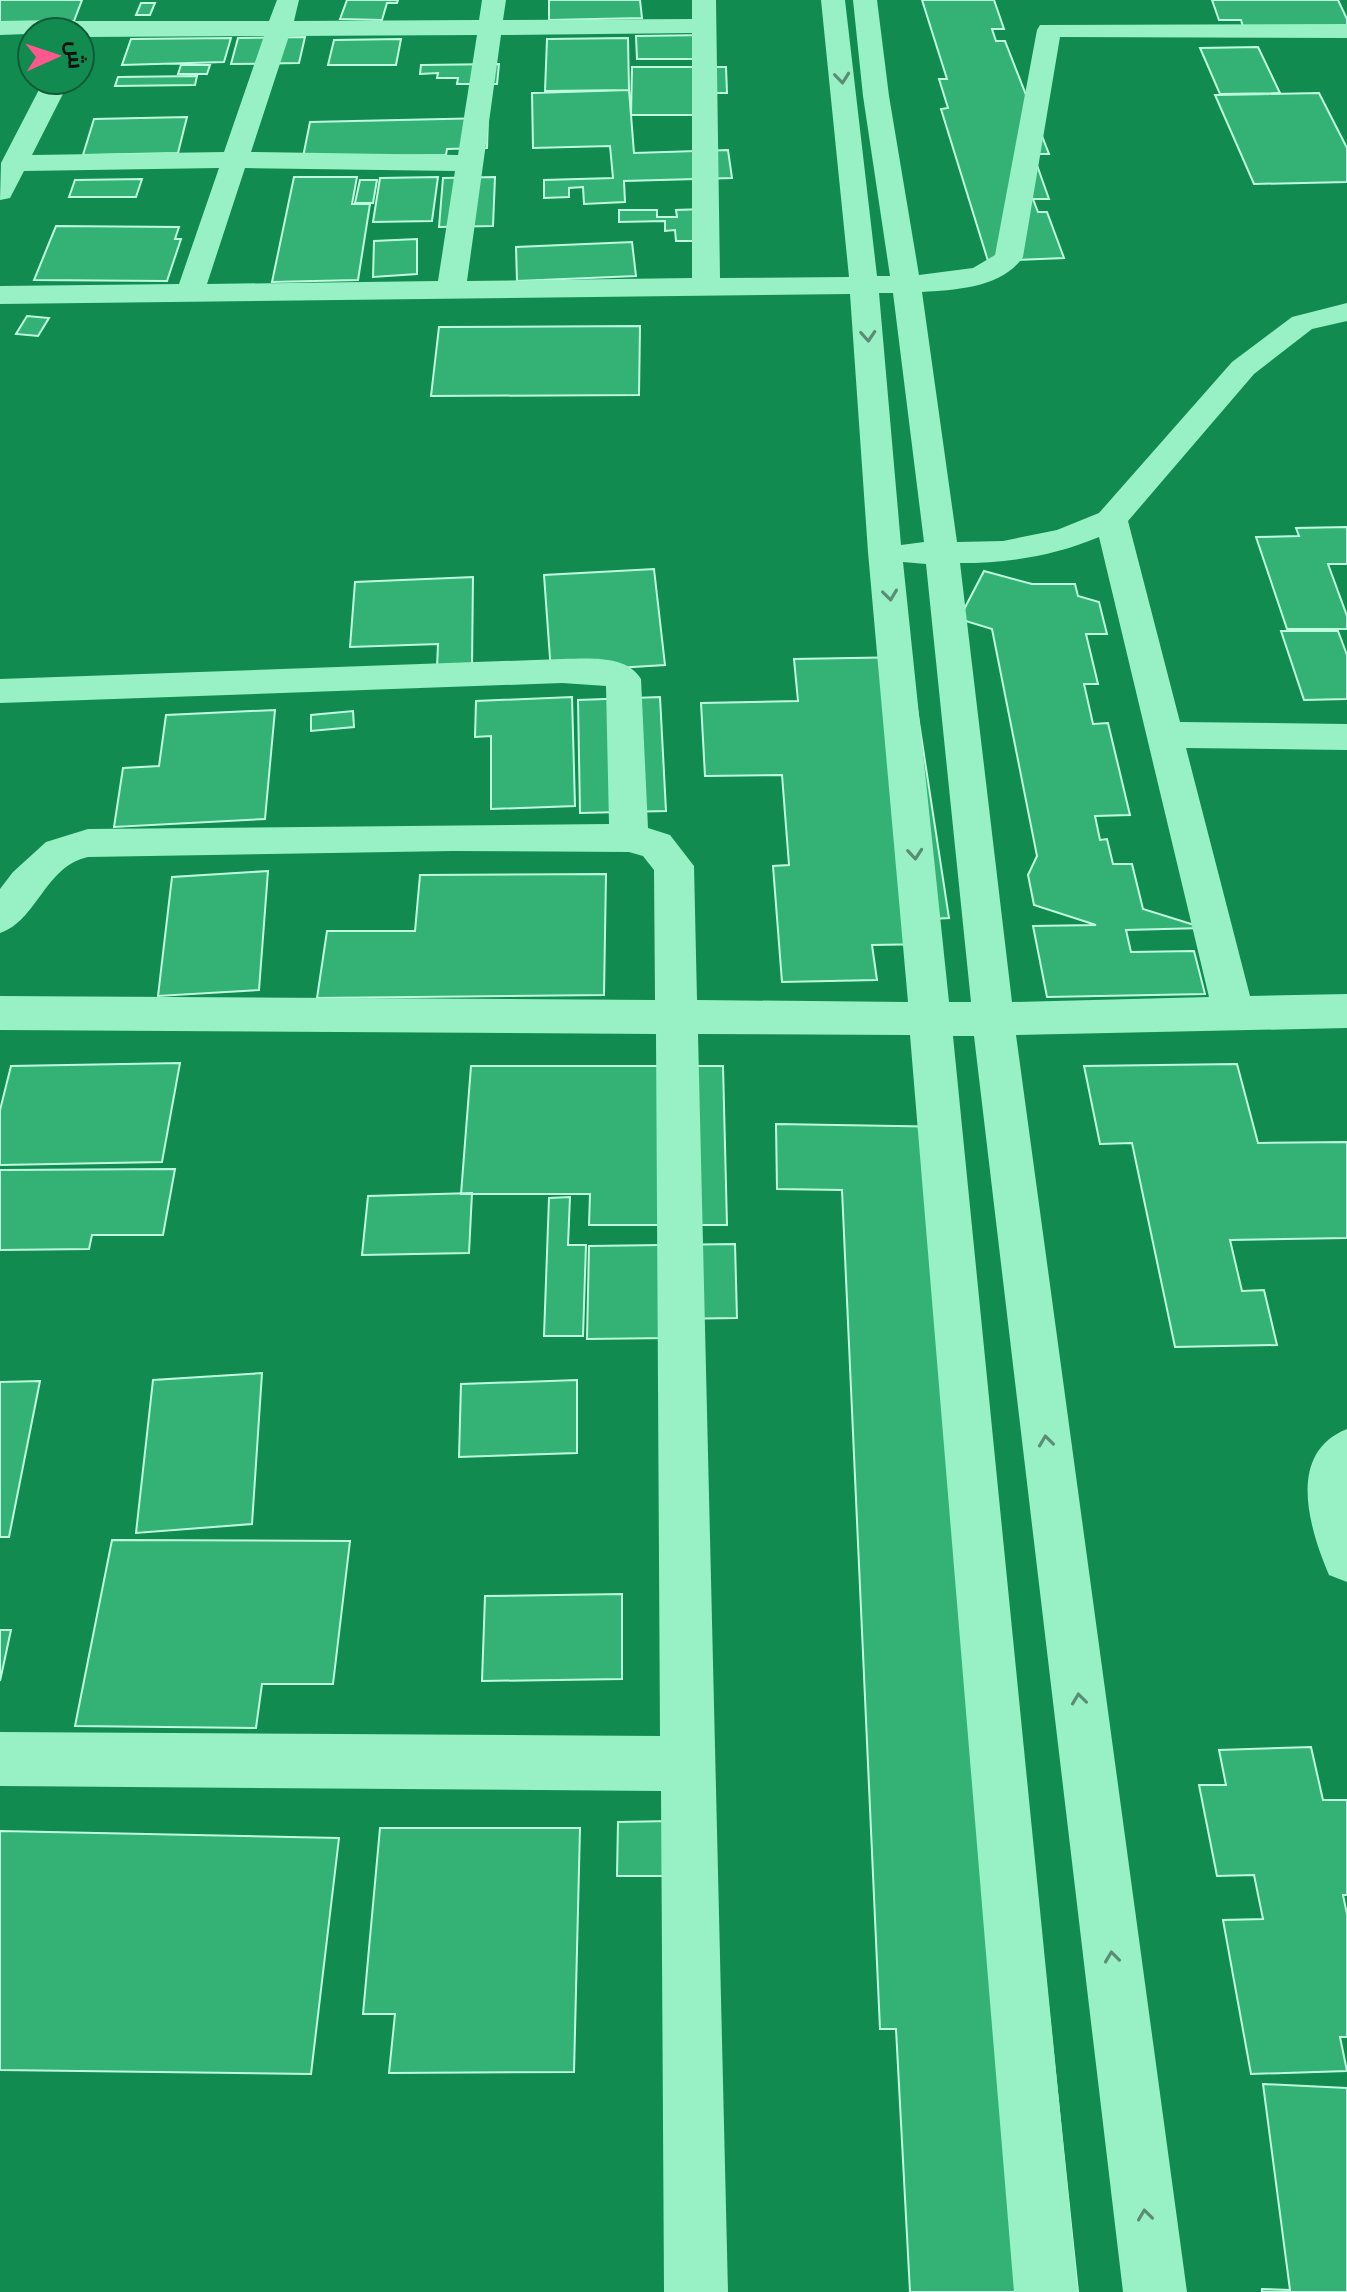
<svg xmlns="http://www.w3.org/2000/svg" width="1347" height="2292" font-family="Overpass,Cairo,sans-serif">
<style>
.building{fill:#34b275;stroke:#befdde;stroke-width:2}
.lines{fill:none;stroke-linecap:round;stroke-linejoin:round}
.minor{fill:#97f1c5;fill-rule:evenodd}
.oneway{stroke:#5b8c74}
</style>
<rect width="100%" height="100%" fill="#118b50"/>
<!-- building -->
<path class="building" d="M0,0H82L74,21L0,22Z
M347,0H398L397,3H387L382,20L340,19Z
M549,0H640L642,18L549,20Z
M922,0H994L1004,29H992L996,41H1005L1049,154H1033L1049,199H1033L1038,212H1047L1064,258L988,261L941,109L948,108L939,79H947Z
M1212,0H1338L1347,19V27H1243L1241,20H1219Z
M141,3H155L150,15H136Z
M707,35L709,59H637L636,36Z
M305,37L299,63L231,64L238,38Z
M231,38L224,62L122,65L131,39Z
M628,38L629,90L545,91L547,39Z
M401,39L396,65H328L334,40Z
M1258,47L1280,93L1220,94L1200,48Z
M499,64L497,84H457L458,78H437L438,73L420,74L421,65Z
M181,65H210L207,74H178Z
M632,67H726L727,93H712L713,115H631Z
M197,76L195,85L115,86L118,77Z
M629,90L634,153L728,150L732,178L624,181L625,202L584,204L583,187L569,188V197L544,198V180L613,178L610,146L533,148L532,93Z
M1319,93L1347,148V182L1254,184L1215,95Z
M187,117L178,153L83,155L94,119Z
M488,118L487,148L447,149L446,155L303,157L310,122Z
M294,177H357L352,204H370L358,280L272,282Z
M438,177L432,221L373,222L380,178Z
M495,177L493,226L439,227L443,178Z
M142,179L136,197H69L75,180Z
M360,180H377L373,203H355Z
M704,209L713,241H676L675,230L665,231V221L619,222V210H657V217H677L676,210Z
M56,226L179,227L175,239H181L167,281L34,280Z
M417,239V274L373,277L374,241Z
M632,242L636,276L517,281L516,247Z
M27,316L49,318L38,336L16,334Z
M640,326L639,395L431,396L439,327Z
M1347,527V564H1328L1347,616V629H1287L1256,537L1299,536L1296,528Z
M654,569L665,665L551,672L544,575Z
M984,571L1032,584H1075L1078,596L1099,602L1107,634H1086L1098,684H1084L1093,724L1108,723L1130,815L1095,816L1100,840L1107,839L1113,864H1132L1143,909L1204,928L1126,930L1131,952L1194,951L1205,994L1047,997L1033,926L1096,925L1034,905L1028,875L1037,856L992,629L959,619Z
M473,577L472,667L437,668L438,644L350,647L355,582Z
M1281,631H1338L1347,655V699L1304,700Z
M909,657L949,918L930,919L933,944L872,945L877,980L782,982L773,866L789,865L782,775L705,776L701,703L798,701L794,659Z
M572,697L575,806L491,809V736L475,737L476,701Z
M660,697L666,811L580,813L578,700Z
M275,710L265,819L114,827L123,768L159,766L166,715Z
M353,711L354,727L311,731V715Z
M268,871L259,990L158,996L172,877Z
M606,874L604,995L317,998L327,931H415L420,875Z
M180,1063L162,1162L0,1165V1110L11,1066Z
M1237,1064L1258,1143L1347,1142V1238L1230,1240L1242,1291L1264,1290L1277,1345L1175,1347L1132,1143L1100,1144L1084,1066Z
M471,1066H723L727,1225H589L590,1194H461Z
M776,1124L956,1127L1078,2292H910L896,2029H880L842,1190L777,1189Z
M175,1169L163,1235H92L89,1249L0,1250V1170Z
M472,1193L469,1253L362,1255L368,1196Z
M570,1197L568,1245H586L583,1336H544L549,1198Z
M735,1244L737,1318L669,1319V1338L587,1339L589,1246Z
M262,1373L252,1524L136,1533L153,1380Z
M577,1380V1453L459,1457L461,1384Z
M40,1381L9,1537H0V1382Z
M112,1540L350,1541L333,1684H262L256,1728L75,1726Z
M622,1594V1679L482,1681L485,1596Z
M0,1630H11L0,1681Z
M1311,1747L1323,1800H1347V1895H1343L1347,1914V2037H1340L1347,2071L1251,2074L1223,1920L1263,1919L1254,1875L1217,1876L1199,1785H1226L1219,1750Z
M670,1821V1876H617L618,1822Z
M380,1828H580L574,2072L389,2073L395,2014H363Z
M0,1831L339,1838L311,2074L0,2070Z
M1263,2084L1347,2088V2292H1262V2289L1290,2290Z"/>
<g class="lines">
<!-- minor -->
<path class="minor" d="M277,0H299L294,21L479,20L482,0H506L503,20L692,19V0H716L720,278L849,277L821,0H845L877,276H890L863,96L853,0H877L889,96L919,275L973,268L995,255L1037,30L1040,25L1347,24V38L1060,37L1023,257C1002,288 956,290 922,292L957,542L1003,541L1057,530L1099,513L1232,362L1292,317L1347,303V321L1312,329L1254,374L1128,521L1180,722L1347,724V750L1186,748L1250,996L1347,994V1028L1016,1035L1187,2292H1123L974,1036H953L1078,2292H1014L910,1035L698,1034L728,2292H664L661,1791L0,1786V1732L660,1736L656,1034L0,1030V996L655,1000L654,870L643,856L629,852L452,851L88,857C45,866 37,921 0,933V889L13,872L46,842L88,829L609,824L606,686L562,683L0,703V679L562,659C587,659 626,654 641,679L648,828L670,835L694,866L697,1000L908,1002L868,552L850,294L0,304V286L179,284L219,168L24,171L10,198L0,200L1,163L44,80H70L32,155L224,152L264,36L83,37H80V32L0,35V21H269ZM692,33V278L467,281L501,35ZM477,35L458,155L251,152L289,36ZM245,168L455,171L438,281L207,284ZM879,293H893L924,542L901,545ZM1099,537L1209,997L1012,1002L960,563C1008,563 1054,556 1099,537ZM903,562L926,564L971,1002H949Z
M1347,1429V1582L1329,1575C1309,1528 1286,1453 1347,1429Z"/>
</g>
<!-- one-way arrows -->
<defs><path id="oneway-chevron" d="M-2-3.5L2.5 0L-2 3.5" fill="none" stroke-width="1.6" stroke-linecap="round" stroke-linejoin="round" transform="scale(2)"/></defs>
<g class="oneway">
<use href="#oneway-chevron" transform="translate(842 78) rotate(84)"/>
<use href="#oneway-chevron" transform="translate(868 336) rotate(86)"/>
<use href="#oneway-chevron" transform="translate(890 595) rotate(83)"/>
<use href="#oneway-chevron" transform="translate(915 854) rotate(85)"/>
<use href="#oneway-chevron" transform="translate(1046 1441) rotate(-97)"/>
<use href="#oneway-chevron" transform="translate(1079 1699) rotate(-97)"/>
<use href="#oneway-chevron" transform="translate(1112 1957) rotate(-97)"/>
<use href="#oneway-chevron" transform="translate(1145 2215) rotate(-97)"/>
</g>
<!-- north arrow -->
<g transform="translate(56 56) rotate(87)"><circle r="38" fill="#118b50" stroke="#115a37" stroke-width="2"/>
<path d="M0-6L14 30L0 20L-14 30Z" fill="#ff588f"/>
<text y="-12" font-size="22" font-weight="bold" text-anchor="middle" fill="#111111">ش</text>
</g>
</svg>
